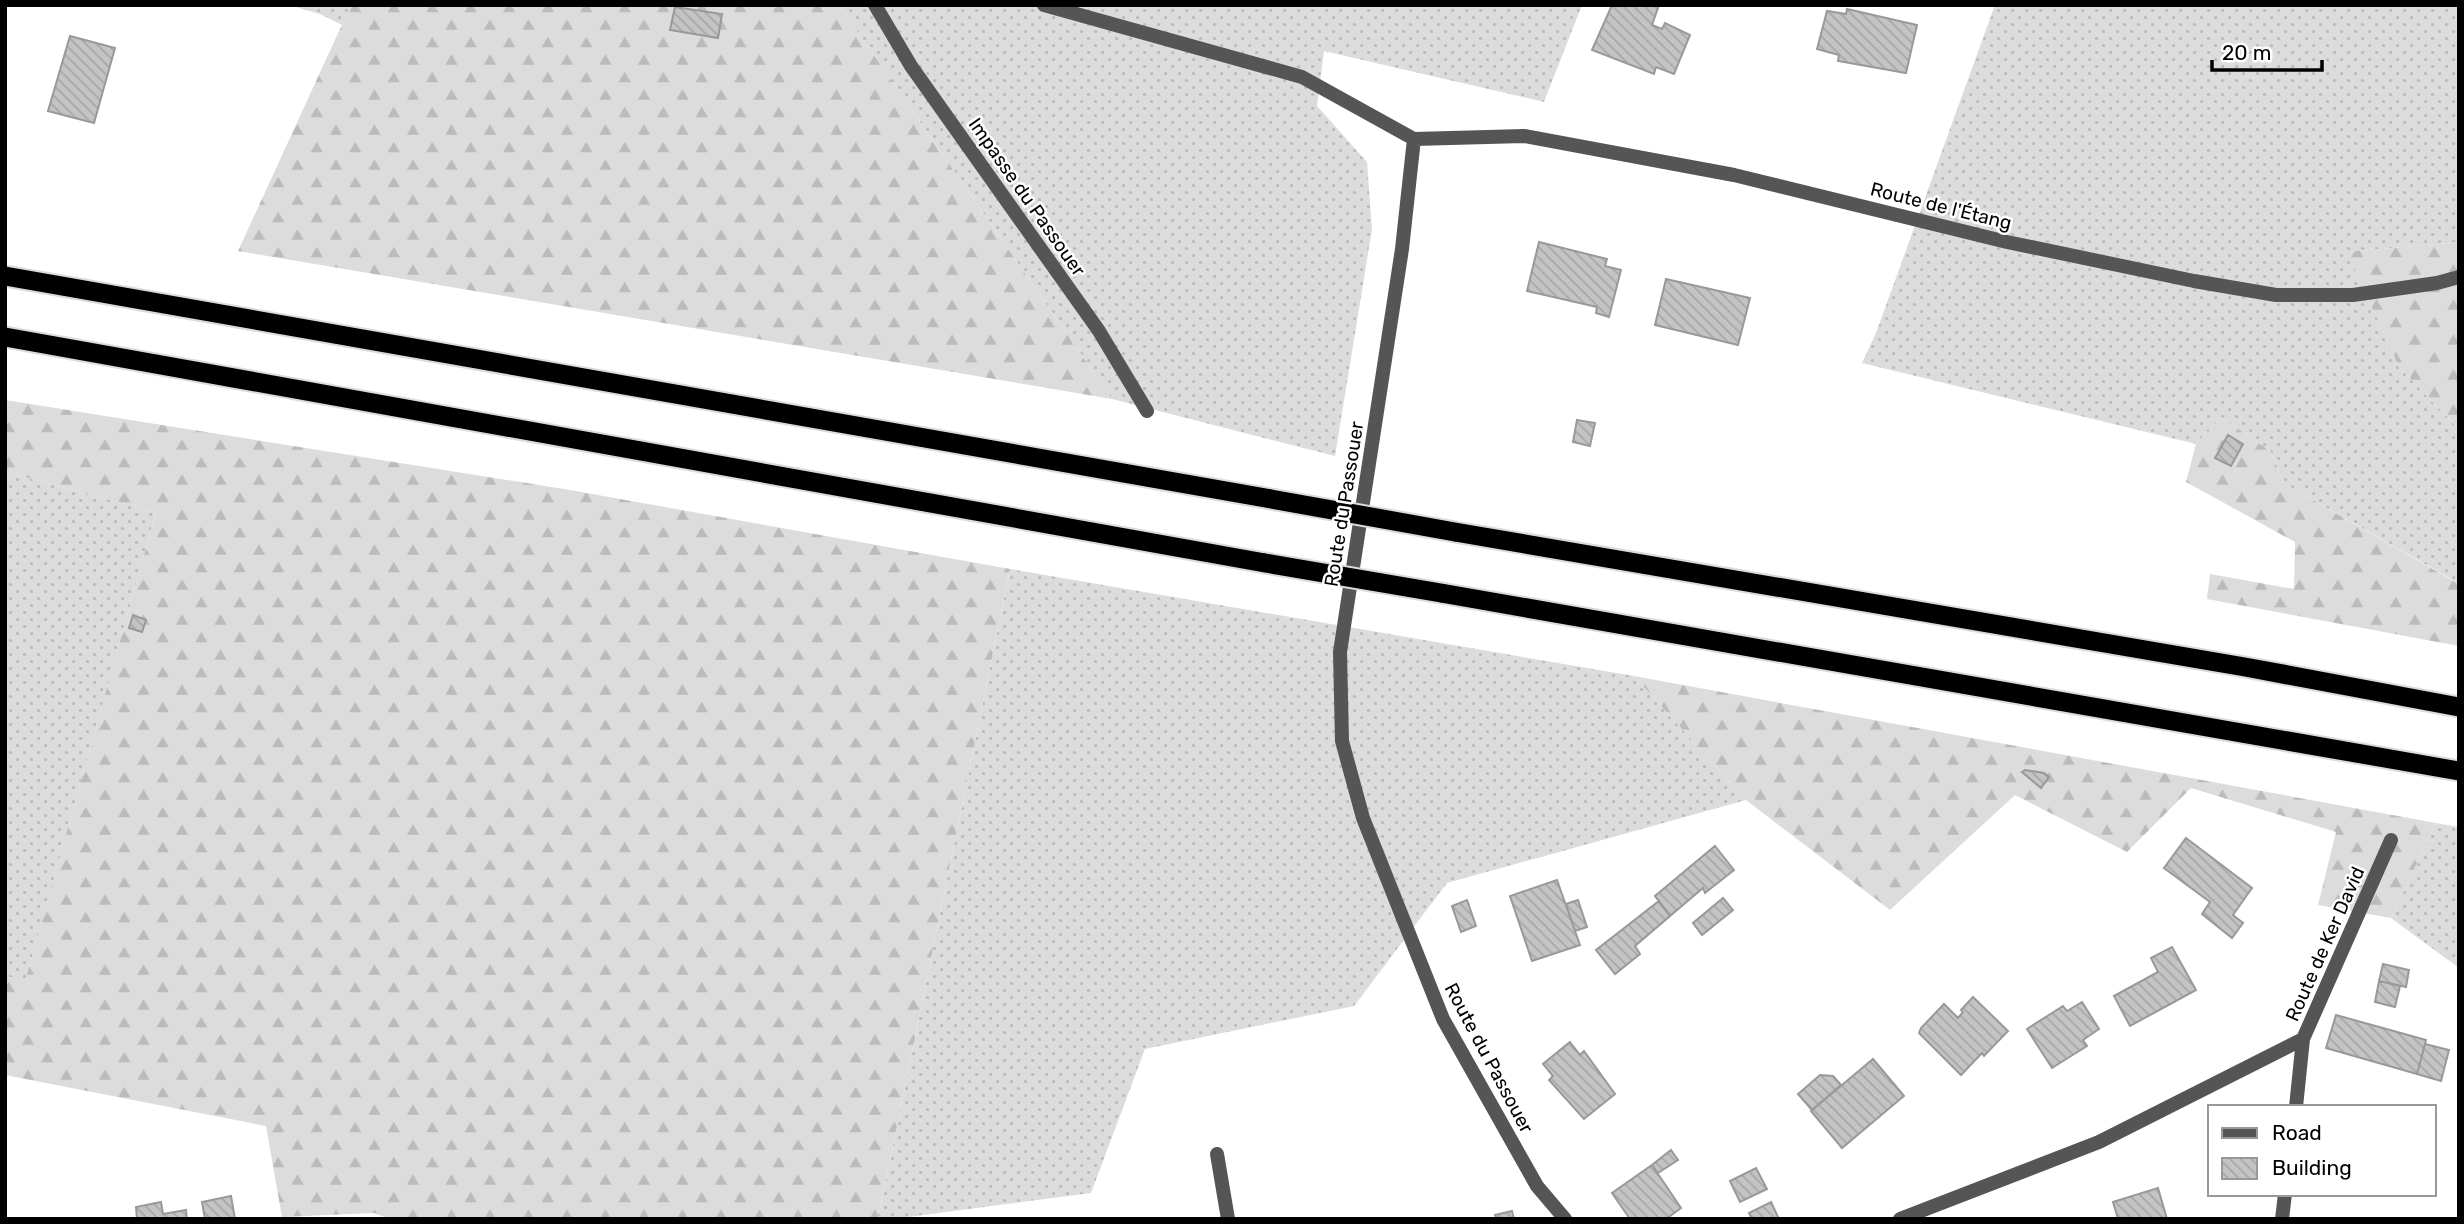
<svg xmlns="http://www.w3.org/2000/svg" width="2464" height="1224" font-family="Rubik,sans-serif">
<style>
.grass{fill:url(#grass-dots)}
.forest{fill:url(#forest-firs)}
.building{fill:url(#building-back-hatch);stroke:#999;stroke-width:2}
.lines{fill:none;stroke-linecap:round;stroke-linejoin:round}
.trunk-casing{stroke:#dbdbdb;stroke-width:23}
.service{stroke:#555;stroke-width:14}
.minor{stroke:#555;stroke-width:14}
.trunk{stroke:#000;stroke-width:19}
.trunk-bridge-casing{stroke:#dbdbdb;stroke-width:23;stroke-linecap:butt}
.trunk-bridge{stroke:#000;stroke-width:19}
.labels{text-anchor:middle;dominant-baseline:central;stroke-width:5;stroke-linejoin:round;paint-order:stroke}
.street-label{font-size:19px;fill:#000;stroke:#fff}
</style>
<defs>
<pattern id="grass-dots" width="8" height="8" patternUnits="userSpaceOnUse" patternTransform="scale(1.75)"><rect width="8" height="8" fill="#dcdcdc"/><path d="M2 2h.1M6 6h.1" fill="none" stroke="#bbb" stroke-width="1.8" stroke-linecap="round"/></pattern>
<pattern id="forest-firs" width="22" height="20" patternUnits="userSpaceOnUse" patternTransform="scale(1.75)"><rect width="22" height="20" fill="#dcdcdc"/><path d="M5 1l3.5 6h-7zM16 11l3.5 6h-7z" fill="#bbb"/></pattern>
<pattern id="building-back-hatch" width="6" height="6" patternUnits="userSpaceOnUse" patternTransform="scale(1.75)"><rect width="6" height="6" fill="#c4c4c4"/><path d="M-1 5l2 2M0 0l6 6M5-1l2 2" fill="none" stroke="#a7a7a7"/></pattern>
</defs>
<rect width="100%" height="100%" fill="#fff"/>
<!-- grass -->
<path class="grass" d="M289,5H351L342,25L320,14Z
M839,5H1582L1544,102L1324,51L1317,106L1367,162L1372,229L1335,456L1112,399Z
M1995,5H2459V242L2348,252L2399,367L2459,429L2458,583L2285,484L2270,451L2221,417L2196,444L1862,363L1876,333Z
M5,472L156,512L26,979L5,977Z
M1010,569L1634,676L1746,800L1447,883L1354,1006L1145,1049L1091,1193L893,1219H878Z
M2436,823L2459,827V968L2391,918Z"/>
<!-- forest -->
<path class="forest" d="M351,5H839L1112,399L238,251Z
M2459,242V429L2399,367L2347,252Z
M5,400L570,490L1010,569L878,1219H390L374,1213L282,1217L266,1126L5,1075V977L26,978L156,512L5,472Z
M2221,417L2270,451L2285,484L2457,583L2459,579V646L2207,599L2210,574L2294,589L2295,542L2186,482L2196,444Z
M1634,676L2436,823L2391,918L2318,905L2336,832L2191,788L2127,852L2015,795L1890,910L1746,800Z"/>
<!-- building -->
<path class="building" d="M1612,5H1659L1652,25L1662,29L1665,23L1690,35L1674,74L1656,67L1654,74L1592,50Z
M675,7L722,14L718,38L670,30Z
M1847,9L1917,25L1906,73L1838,61L1839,55L1817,49L1827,11L1846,14Z
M70,36L115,48L94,123L48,111Z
M1539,242L1607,259L1605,266L1621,270L1609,317L1596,313L1597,307L1527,291Z
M1666,279L1750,298L1738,345L1655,325Z
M1577,420L1595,423L1590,446L1573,442Z
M2228,435L2243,444L2231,466L2215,458Z
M133,615L146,620L142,632L129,628Z
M2025,770L2044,773L2049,777L2041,788L2022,772Z
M2186,838L2252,888L2233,915L2243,923L2232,938L2202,914L2210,902L2164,868Z
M1715,846L1734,870L1705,893L1703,888L1670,916L1655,896Z
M1557,880L1580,945L1532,961L1510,896Z
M1723,898L1733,910L1702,935L1693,923Z
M1467,900L1476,926L1461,932L1452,906Z
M1578,900L1587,927L1575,931L1566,904Z
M1659,901L1670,916L1635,946L1640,954L1615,974L1596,950Z
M2172,947L2196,990L2130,1026L2114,996L2158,972L2151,958Z
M2383,964L2409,970L2406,987L2379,981Z
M2379,981L2400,986L2395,1007L2375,1002Z
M1973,997L2008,1031L1984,1056L1982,1053L1961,1075L1919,1033L1921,1028L1944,1004L1958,1018L1963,1012L1961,1010Z
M2082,1002L2099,1029L2083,1040L2087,1046L2052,1068L2027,1029L2063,1006L2067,1011Z
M2336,1015L2426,1040L2417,1074L2326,1048Z
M1570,1042L1580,1055L1584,1051L1615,1094L1584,1119L1549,1080L1553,1076L1543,1064Z
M2425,1044L2449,1050L2441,1081L2417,1074Z
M1873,1059L1904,1096L1842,1148L1811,1111Z
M1820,1075L1833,1076L1841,1085L1812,1110L1798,1094Z
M1671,1150L1678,1160L1658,1173L1652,1165Z
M1652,1165L1681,1208L1666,1219H1630L1612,1193Z
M1756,1168L1767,1189L1740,1202L1730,1181Z
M2158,1188L2167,1219H2118L2113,1202Z
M231,1196L235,1219H205L202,1202Z
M161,1202L163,1214L186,1210L187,1219H137L136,1207Z
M1771,1202L1779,1219H1752L1749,1213Z
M1512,1211L1514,1219H1497L1495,1215Z"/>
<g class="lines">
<!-- trunk casing -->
<g class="trunk-casing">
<path id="trunk" d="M5,276L1271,499
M5,337L1265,563
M1455,532L2245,667L2459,707
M1441,593L2459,771"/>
</g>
<!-- service -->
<path class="service" d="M875,5L911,66L1099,331L1147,411"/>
<!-- minor -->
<path class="minor" d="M1044,5L1302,77L1414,139
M1414,139L1402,249L1340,652L1342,741L1363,818L1443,1019L1537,1186L1565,1219
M1414,139L1524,136L1734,175L2007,242L2194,281L2276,295H2353L2437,283L2459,277
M2296,1107L2303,1039L2391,840
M1217,1154L1228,1219
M1900,1219L2099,1142L2303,1039
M2282,1219L2285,1194"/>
<!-- trunk -->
<use href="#trunk" class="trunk"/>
<!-- trunk-bridge casing -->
<g class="trunk-bridge-casing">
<path id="trunk-bridge" d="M1271,499L1455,532
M1265,563L1441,593"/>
</g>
<!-- trunk-bridge -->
<use href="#trunk-bridge" class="trunk-bridge"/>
</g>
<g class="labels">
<!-- street labels -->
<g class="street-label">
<text transform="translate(1027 197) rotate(55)">Impasse du Passouer</text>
<text transform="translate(1941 206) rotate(14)">Route de l'Étang</text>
<text transform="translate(1344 504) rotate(-81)">Route du Passouer</text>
<text transform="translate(2325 944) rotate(-66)">Route de Ker David</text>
<text transform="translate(1489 1058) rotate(62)">Route du Passouer</text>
</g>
</g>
<!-- border -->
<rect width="2464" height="1224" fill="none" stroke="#000000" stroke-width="14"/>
<!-- legend -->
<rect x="2208" y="1105" width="228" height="91" fill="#ffffff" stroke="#999999" stroke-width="2"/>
<rect x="2222" y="1128" width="35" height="10" fill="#555555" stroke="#999999" stroke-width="2"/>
<text x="2272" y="1140" font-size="21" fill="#000000">Road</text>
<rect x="2222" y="1158" width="35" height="21" fill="url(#building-back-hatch)" stroke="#999999" stroke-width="2"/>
<text x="2272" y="1175" font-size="21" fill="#000000">Building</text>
<!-- scale -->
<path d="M2212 60v10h110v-10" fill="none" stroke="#000000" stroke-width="3.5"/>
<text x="2222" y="60" font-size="21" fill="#000000" stroke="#ffffff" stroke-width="5" paint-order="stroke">20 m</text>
</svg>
